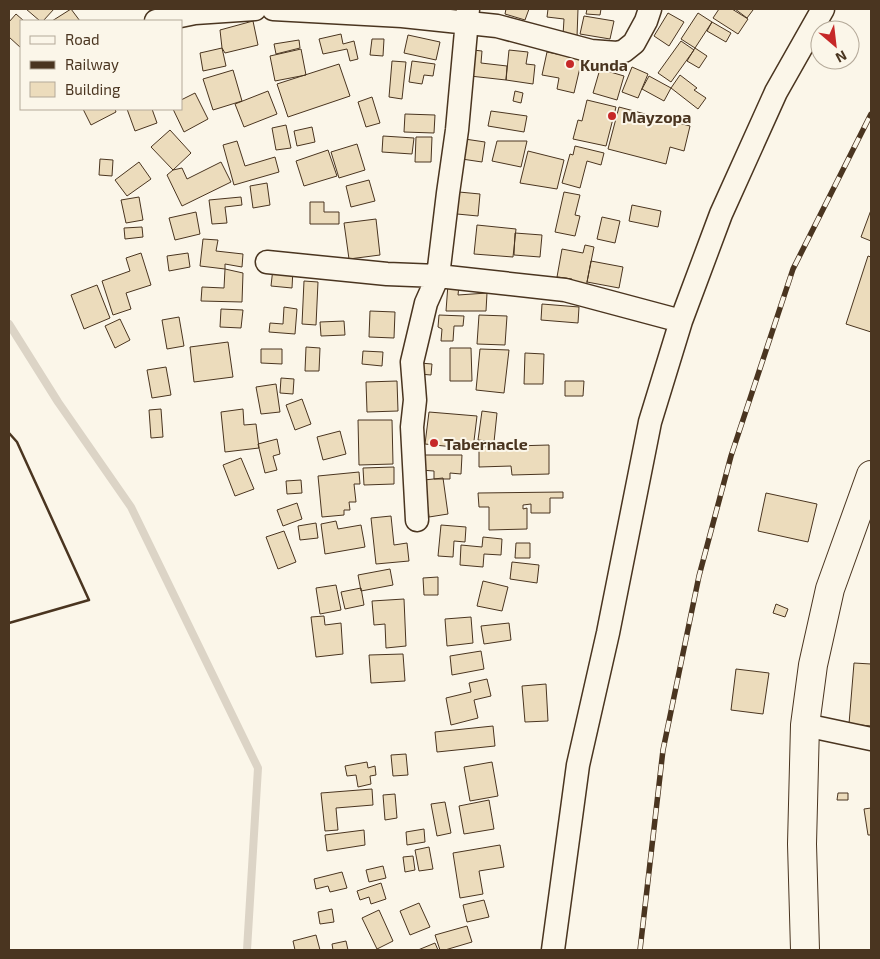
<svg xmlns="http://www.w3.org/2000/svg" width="880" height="959" font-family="'Exo 2',sans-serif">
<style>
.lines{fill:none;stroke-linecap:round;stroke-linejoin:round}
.stream{stroke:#dcd4c6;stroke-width:8}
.building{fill:#ecdcbc;stroke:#4a3520}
.street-casing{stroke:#4a3520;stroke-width:25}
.secondary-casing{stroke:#4a3520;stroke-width:30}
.street{stroke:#fbf6e9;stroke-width:22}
.secondary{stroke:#fbf6e9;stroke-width:28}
.rail-casing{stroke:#4a3520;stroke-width:5.5}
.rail{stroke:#fbf6e9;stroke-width:4;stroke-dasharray:11;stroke-linecap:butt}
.wall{stroke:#4a3520;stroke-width:2.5}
.poi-dot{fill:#c62828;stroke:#fbf6e9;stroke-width:2}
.labels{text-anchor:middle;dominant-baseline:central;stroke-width:4;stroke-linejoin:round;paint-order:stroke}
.poi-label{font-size:16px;font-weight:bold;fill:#4a3520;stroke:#fbf6e9;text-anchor:start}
</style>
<rect width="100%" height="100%" fill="#fbf6e9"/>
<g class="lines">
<!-- stream -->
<path class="stream" d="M9,324L58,402L131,507L258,768L247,950"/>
</g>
<!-- building -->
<path class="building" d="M26,9H54L43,21H40Z
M71,9L80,21H52Z
M504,9H529L525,20L505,14L506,9Z
M548,9H578L577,37L563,35L564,19L547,17Z
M587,9H601L600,15L586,14Z
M719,9H732L748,19L738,34L713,18Z
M735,9H752L753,10L747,18Z
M668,13L684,22L669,46L654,36Z
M698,13L712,22L695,48L681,39Z
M16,14L24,21H21V48L9,37V22Z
M584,16L614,21L610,39L580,34Z
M253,21L258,45L225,53L222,48L220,30Z
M712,22L731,33L726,42L707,31Z
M341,34L343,44L354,41L358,59L350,61L347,49L323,54L319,39Z
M408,35L440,42L436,60L404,53Z
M372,39H384L383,56L370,55Z
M299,40L300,48L276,54L274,44Z
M681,41L694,50L671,82L658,73Z
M222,48L226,66L203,71L200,53Z
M695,48L707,56L699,68L687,61Z
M301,49L306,75L275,81L270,56Z
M473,50L482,51L481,63L507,66L506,80L470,76Z
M509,50L528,52L526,64L535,65L533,84L506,80Z
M547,52L582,59L574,93L557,89L559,78L542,75Z
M392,61L406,62L402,99L389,97Z
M412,61L435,64L433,76L424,75L422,84L409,82Z
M339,64L350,96L288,117L277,84Z
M632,67L648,74L638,98L622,92Z
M600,69L624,76L617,100L593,93Z
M233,70L242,101L213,110L203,79Z
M680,75L697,88L694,90L706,98L698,109L671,88Z
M649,76L671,88L664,101L642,89Z
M268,91L277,114L244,127L235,104Z
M515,91L523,93L521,103L513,101Z
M195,93L208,119L184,132L173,109H181V100Z
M372,97L380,123L366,127L358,102Z
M587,100L616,107L606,146L573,139L578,120L582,121Z
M619,107L690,126L684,151L670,147L666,164L608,149Z
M83,109H115L116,112L91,125Z
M127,109H152L157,123L135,131Z
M491,111L527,116L524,132L488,126Z
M405,114L435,115L434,133L404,132Z
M286,125L291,148L276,150L272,128Z
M312,127L315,142L297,146L294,131Z
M170,130L191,153L173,170L151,147Z
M383,136L414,138L412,154L382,152Z
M416,137H432L431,162H415Z
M458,138L485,142L482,162L455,158Z
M237,141L245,166L275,157L279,172L234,185L223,145Z
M497,141H527L521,167L492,161Z
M357,144L365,170L339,178L331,152Z
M575,146L604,153L601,165L587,161L580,188L562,183L570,154L573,155Z
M328,150L337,176L304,186L296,161Z
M528,151L564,160L557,189L520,183Z
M100,159L113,160L112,176L99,175Z
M139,162L151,179L127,196L115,180Z
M221,162L231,182L182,206L167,175L173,170L182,168L187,179Z
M369,180L375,201L351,207L346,186Z
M267,183L270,205L253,208L250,186Z
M459,192L480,194L478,216L457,214Z
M564,192L580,195L575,215L580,216L575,236L555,232Z
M139,197L143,220L126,223L121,200Z
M241,197L242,205L225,207L227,223L212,224L209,200Z
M310,202H324V212H339V224H310Z
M632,205L661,211L658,227L629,221Z
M871,210V241L861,237Z
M196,212L200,234L175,240L169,218Z
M602,217L620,221L615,243L597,239Z
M376,219L380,255L349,259L344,223Z
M477,225L516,229L513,257L474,254Z
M142,227L143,237L125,239L124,228Z
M515,233L542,235L540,257L514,255Z
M203,239L218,240L216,251L243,254L242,267L225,264V269L200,266Z
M585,245L594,247L586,287L572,284V279L557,277L562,249L583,253Z
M141,253L151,285L126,293L131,309L113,315L102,281L130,271L126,258Z
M188,253L190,267L169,271L167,256Z
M868,256L871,257V332L846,324Z
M591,261L623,267L619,288L587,282Z
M273,268L293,269L292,288L271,286Z
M225,269L243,273L242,302L201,301L202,287L224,288Z
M304,281L318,282L316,325L302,324Z
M448,284L459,285L458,295L487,293L486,311H446Z
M97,285L110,318L84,329L71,295Z
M542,304L579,307L578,323L541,320Z
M284,307L297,309L295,334L269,332L270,323L283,324Z
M221,309L243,310L241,328L220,327Z
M370,311L395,312L394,338L369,337Z
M439,315L464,316L463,326H454L453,341H441L442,329L438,327Z
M479,315L507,316L505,345L477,344Z
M179,317L184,346L167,349L162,320Z
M120,319L130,340L115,348L105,326Z
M344,321L345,335L321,336L320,322Z
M228,342L233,377L194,382L190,347Z
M306,347L320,348L319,371H305Z
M450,348H471L472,381H450Z
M261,349H282V364L261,363Z
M480,349L509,350L504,393L476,390Z
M363,351L383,352L382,366L362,364Z
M525,353L544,354L543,384H524Z
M420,363L432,364L431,375L419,374Z
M166,367L171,395L152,398L147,370Z
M281,378L294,379L293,394L280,393Z
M397,381L398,411L367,412L366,382Z
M565,381H584L583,396H565Z
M276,384L280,412L261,414L256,387Z
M302,399L311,424L295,430L286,405Z
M161,409L163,437L151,438L149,410Z
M243,409L244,425L256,424L259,448L225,452L221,412Z
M482,411L497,413L494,442L478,440Z
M429,412L477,416L473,449L425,444Z
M358,420H392L393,464L359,465Z
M340,431L346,454L323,460L317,437Z
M277,439L280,454L273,456L277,470L265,473L258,444Z
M549,445V474L512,475L511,466L479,467V447Z
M420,455H462L461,474L450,473V479H434V471L420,470Z
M241,458L254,489L235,496L223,465Z
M394,467V484L364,485L363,468Z
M359,472L360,484H354L356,502H349L350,510H344V515L322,517L318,476Z
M443,478L448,514L429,517L424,480Z
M301,480L302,493L287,494L286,481Z
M563,492V498H550V513H531V504L523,505V509L527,508V529L489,530V507H479L478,493Z
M766,493L817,504L808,542L758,531Z
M297,503L302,519L283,526L277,510Z
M391,516L394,545L407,543L409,561L376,564L371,518Z
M336,521L338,529L361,525L365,547L325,554L321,524Z
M316,523L318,538L300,540L298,526Z
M441,525L466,527L465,542L454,541L453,557L438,556Z
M284,531L296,562L278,569L266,537Z
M483,537L502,539L501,555L484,554L483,567L460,565L461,545L482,547Z
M516,543H530V558H515Z
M512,562L539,565L537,583L510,579Z
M390,569L393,585L361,591L358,575Z
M438,577V595H424L423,578Z
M483,581L508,587L502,611L477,606Z
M336,585L341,610L320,614L316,588Z
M361,588L364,605L345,609L341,592Z
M404,599L406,646L386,648L385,624L374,625L372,601Z
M776,604L788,609L785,617L773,613Z
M324,616L325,625L341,623L343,654L316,657L311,617Z
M471,617L473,643L447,646L445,619Z
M509,623L511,640L484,644L481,626Z
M481,651L484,669L452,675L450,656Z
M403,654L405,681L371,683L369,655Z
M854,663L871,664V726L849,724Z
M736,669L769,673L763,714L731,710Z
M487,679L491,696L474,700L478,718L451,725L446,698L471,692L469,683Z
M546,684L548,721L525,722L522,686Z
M493,726L495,746L437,752L435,732Z
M406,754L408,775L393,776L391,755Z
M367,762L368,768L375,766L376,775L370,776L371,784L358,787L356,775L347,776L345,766Z
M492,762L498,796L470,801L464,767Z
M372,789L373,805L336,808L338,830L325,831L321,793Z
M838,793H848V800H837Z
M395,794L397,818L385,820L383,795Z
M489,800L494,829L464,834L459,806Z
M445,802L451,833L437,836L431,804Z
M871,808V835H868L864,809Z
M424,829L425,842L407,845L406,832Z
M364,830L365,845L327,851L325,835Z
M500,845L504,867L479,871L483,894L460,898L453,853Z
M429,847L433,869L419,871L415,850Z
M413,856L415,870L405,872L403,857Z
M383,866L386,878L369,882L366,870Z
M342,872L347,888L330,892L328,886L316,889L314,879Z
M381,883L386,899L371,904L369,897L360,900L357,891Z
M484,900L489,917L467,922L463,905Z
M419,903L430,927L410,935L400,911Z
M332,909L334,922L320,924L318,912Z
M379,910L393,941L377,949L362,918Z
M467,926L472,942L445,950H440L435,935Z
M316,935L320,950H295L293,941Z
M346,941L348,950H333L332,944Z
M435,943L438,950H418Z"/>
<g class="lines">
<!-- street casing -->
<g class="street-casing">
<path id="street" d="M273,9L402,16L497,26L591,51L617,53L624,51L634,43L646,21L650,9
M156,21L195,13L255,9
M267,262L387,274L438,276L565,290L681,321
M417,520L412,427L415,400L412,362L426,303L438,276L448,193L457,130L468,9
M805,725L871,739
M553,950L578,765L608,633L650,422L681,321L721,214L776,92L823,9"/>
</g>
<!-- secondary casing -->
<g class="secondary-casing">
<path id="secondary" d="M805,950L802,844L805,725L813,665L830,589L871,475"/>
</g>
<!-- street -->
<use href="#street" class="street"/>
<!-- secondary -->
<use href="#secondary" class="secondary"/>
<!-- rail casing -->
<g class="rail-casing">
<path id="rail" d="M640,950L663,750L699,576L731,456L793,269L871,114"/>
</g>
<!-- rail -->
<use href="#rail" class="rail"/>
<!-- wall -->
<path class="wall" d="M9,433L17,442L89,600L9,623"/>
</g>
<!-- markers -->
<g class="poi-dot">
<circle cx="570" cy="64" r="5"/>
<circle cx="612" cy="116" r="5"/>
<circle cx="434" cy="443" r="5"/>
</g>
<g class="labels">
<!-- poi labels -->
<g class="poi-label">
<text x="580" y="64">Kunda</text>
<text x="622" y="116">Mayzopa</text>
<text x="444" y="443">Tabernacle</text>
</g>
</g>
<!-- border -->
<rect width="880" height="959" fill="none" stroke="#4a3520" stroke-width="20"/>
<!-- legend -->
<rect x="20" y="20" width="162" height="90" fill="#fbf6e9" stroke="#b4a999"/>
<rect x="30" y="36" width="25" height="8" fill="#fbf6e9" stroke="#b4a999"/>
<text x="65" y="45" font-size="15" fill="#4a3520">Road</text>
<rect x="30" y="61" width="25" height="8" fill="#4a3520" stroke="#b4a999"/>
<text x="65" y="70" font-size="15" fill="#4a3520">Railway</text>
<rect x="30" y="82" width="25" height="15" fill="#ecdcbc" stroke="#b4a999"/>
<text x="65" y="95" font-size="15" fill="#4a3520">Building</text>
<!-- north arrow -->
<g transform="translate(835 45) rotate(152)"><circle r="24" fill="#fbf6e9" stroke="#b4a999"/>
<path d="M0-4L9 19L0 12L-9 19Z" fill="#c62828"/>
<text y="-8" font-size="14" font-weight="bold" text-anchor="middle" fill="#4a3520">N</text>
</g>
</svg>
